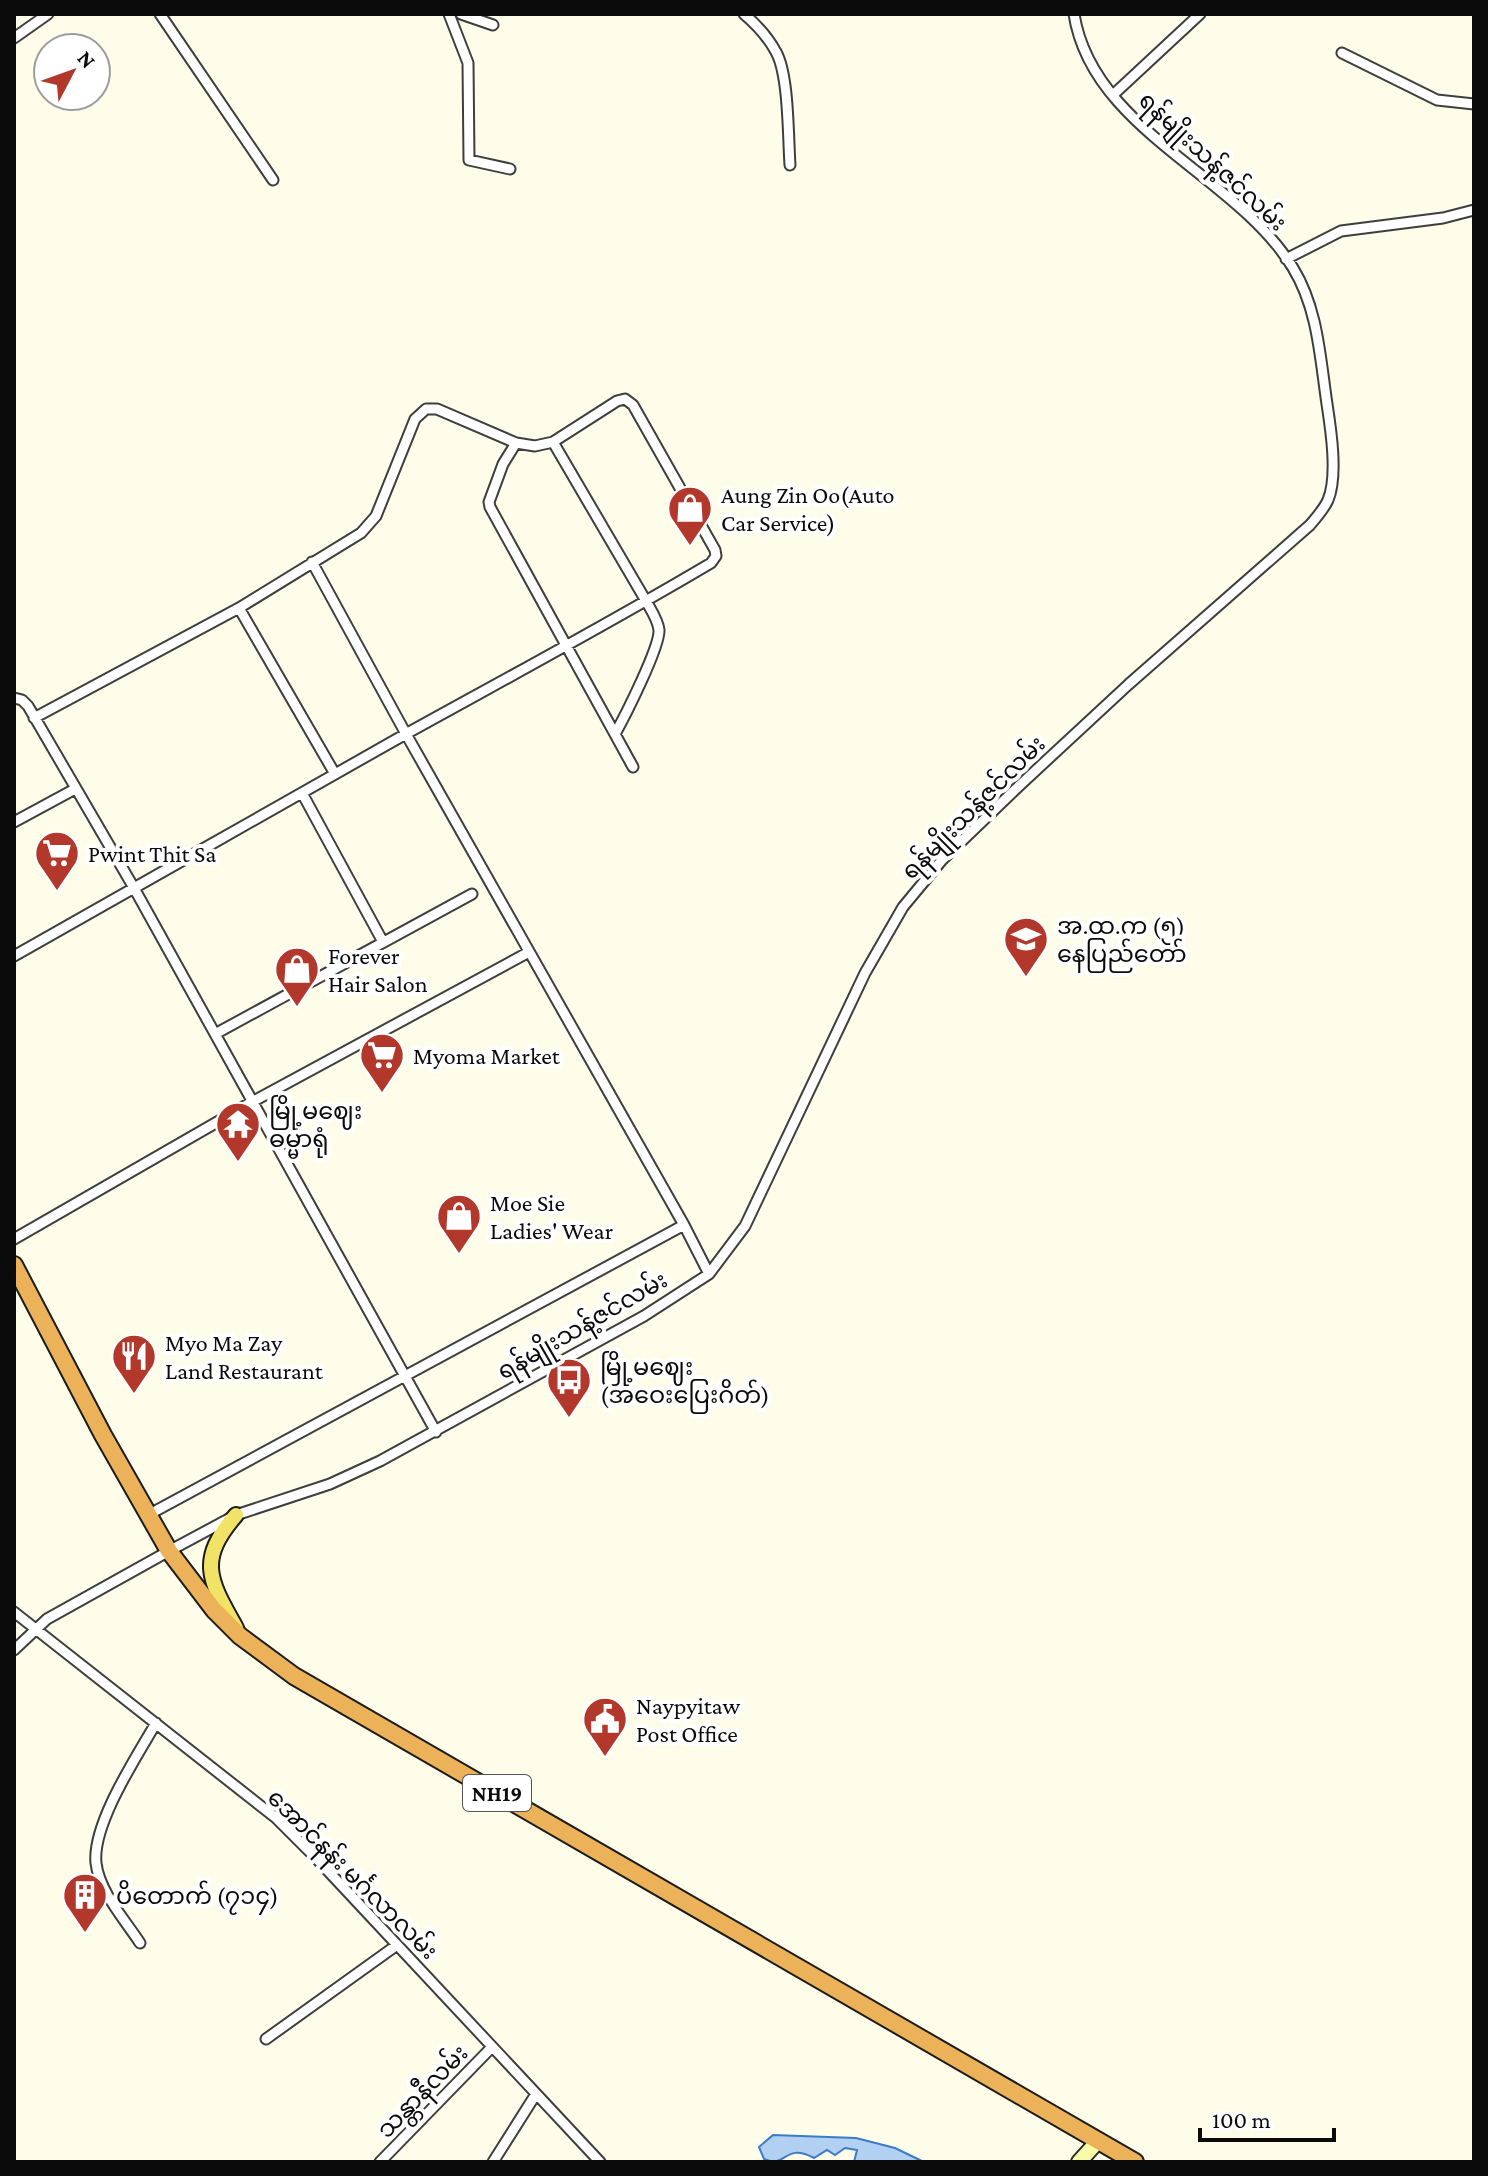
<svg xmlns="http://www.w3.org/2000/svg" width="1488" height="2176" font-family="'Crimson Pro','Noto Sans Myanmar',serif">
<style>
.water{fill:#b1d0f2;stroke:#3c7bc5;stroke-width:2}
.lines{fill:none;stroke-linecap:round;stroke-linejoin:round}
.street-casing{stroke:#3e3e3e;stroke-width:13}
.secondary-casing{stroke:#2d2d2d;stroke-width:18}
.primary-casing{stroke:#1c1c1c;stroke-width:18}
.highway-casing{stroke:#1c1c1c;stroke-width:20}
.street{stroke:#fff;stroke-width:9}
.secondary{stroke:#f8fba8;stroke-width:14}
.primary{stroke:#f1e366;stroke-width:14}
.highway{stroke:#ecb259;stroke-width:16}
.labels{text-anchor:middle;dominant-baseline:central;stroke-width:8;stroke-linejoin:round;paint-order:stroke}
.shield{fill:#fff;stroke:#545454;stroke-width:2}
.shield-label{font-size:22px;font-weight:bold;fill:#0b0b0b}
.street-label{font-size:24px;fill:#0b0b0b;stroke:#fff}
.poi-label{font-size:24px;fill:#0b0b0b;stroke:#fff;text-anchor:start}
</style>
<rect width="100%" height="100%" fill="#fefde9"/>
<!-- water -->
<path class="water" d="M773,2135L856,2138L895,2148L924,2162H854L857,2150L845,2148L835,2155L827,2150L814,2158C783,2142 788,2169 764,2159L759,2147Z"/>
<g class="lines">
<!-- street casing -->
<g class="street-casing">
<path id="street" d="M160,14L273,180
M449,14L468,63L469,160L510,169
M461,14L493,25
M744,14C757,25 768,37 776,52C789,75 788,137 790,165
M14,38L48,14
M1342,53L1437,100L1474,104
M1114,94L1200,14
M1286,259L1341,231L1443,218L1474,210
M516,443L503,464L489,502L490,507L633,767
M312,562L406,734L684,1225
M239,608L335,774
M14,698L22,700L28,706L134,888L436,1432
M34,718L239,608L361,533L376,516L415,419L426,409H437L516,443L535,446L553,442
M302,793L383,942
M14,822L75,789
M14,956C144,883 274,808 404,735C507,678 610,623 711,563L716,556L715,550L633,405L625,399L617,401L553,442L646,601C651,610 658,620 659,630C660,647 625,716 615,734
M215,1034L472,894
M14,1239L252,1102L529,952
M148,1515L684,1225L709,1274
M14,1612L276,1818L315,1857L600,2162
M14,1650L47,1619L169,1551L236,1515L330,1484L380,1461L644,1316L709,1274L745,1226L865,973L903,907L942,860L1019,786L1129,684L1310,525C1316,518 1324,509 1328,500C1338,476 1331,430 1327,404C1320,357 1318,309 1293,268C1237,175 1092,130 1074,14
M140,1943C125,1920 99,1891 96,1863C92,1824 137,1756 156,1723
M266,2039L397,1945
M380,2162L492,2047
M493,2162L536,2094"/>
</g>
<!-- secondary casing -->
<g class="secondary-casing">
<path id="secondary" d="M1079,2162L1098,2141"/>
</g>
<!-- primary casing -->
<g class="primary-casing">
<path id="primary" d="M236,1515C196,1561 210,1581 236,1628"/>
</g>
<!-- highway casing -->
<g class="highway-casing">
<path id="highway" d="M14,1265L103,1435L169,1551L214,1610L240,1636L294,1676L1135,2162"/>
</g>
<!-- street -->
<use href="#street" class="street"/>
<!-- secondary -->
<use href="#secondary" class="secondary"/>
<!-- primary -->
<use href="#primary" class="primary"/>
<!-- highway -->
<use href="#highway" class="highway"/>
</g>
<!-- icons -->
<defs>
<g id="shop-pin" transform="scale(2.3)"><path d="M0 17L-7.5 6A9.5 9.5 0 1 1 7.5 6Z" fill="#b2382b" stroke="#fff"/><path d="M-5-2.5h2.3a2.7 3.5 0 0 1 5.4 0H5L5.5 6h-11ZM-1.5-2.5h3a1.5 2.3 0 0 0-3 0Z" fill="#fff"/></g>
<g id="supermarket-pin" transform="scale(2.3)"><path d="M0 17L-7.5 6A9.5 9.5 0 1 1 7.5 6Z" fill="#b2382b" stroke="#fff"/><path d="M-6-5.5h2.5l.6 2H6L4.5 2H-2.5L-4.4-4H-6ZM-1.5 3.2a1.3 1.3 0 1 0 .1 0ZM3 3.2a1.3 1.3 0 1 0 .1 0Z" fill="#fff"/></g>
<g id="school-pin" transform="scale(2.3)"><path d="M0 17L-7.5 6A9.5 9.5 0 1 1 7.5 6Z" fill="#b2382b" stroke="#fff"/><path d="M0-5L7-2L0 1L-7-2ZM-4 1L0 2.5L4 1V4Q0 6-4 4Z" fill="#fff"/></g>
<g id="temple-pin" transform="scale(2.3)"><path d="M0 17L-7.5 6A9.5 9.5 0 1 1 7.5 6Z" fill="#b2382b" stroke="#fff"/><path d="M0-6L5-2H3V0L6.5 2.5H4V6H1.5V3h-3V6H-4V2.5H-6.5L-3 0V-2H-5Z" fill="#fff"/></g>
<g id="restaurant-pin" transform="scale(2.3)"><path d="M0 17L-7.5 6A9.5 9.5 0 1 1 7.5 6Z" fill="#b2382b" stroke="#fff"/><path d="M-5-6h1v4h1v-4h1v4h1v-4h1v5L-1.5 .5V6h-2V.5L-5-1ZM5-6V6H3V1.5H1.5Q1.5-4 5-6Z" fill="#fff"/></g>
<g id="bus-pin" transform="scale(2.3)"><path d="M0 17L-7.5 6A9.5 9.5 0 1 1 7.5 6Z" fill="#b2382b" stroke="#fff"/><path d="M-5-6H5V4H4V6H2V4H-2V6H-4V4H-5ZM-3.5-4V0h7V-4ZM-3.5 1.2v1.5H-2V1.2ZM2 1.2v1.5H3.5V1.2Z" fill="#fff"/></g>
<g id="civic-pin" transform="scale(2.3)"><path d="M0 17L-7.5 6A9.5 9.5 0 1 1 7.5 6Z" fill="#b2382b" stroke="#fff"/><path d="M-.6-6.5H3V-4.5H.6V-3L4-1V1h2V6H-6V1h2V-1L-.6-3ZM-1.2 2.5V6h2.4V2.5Z" fill="#fff"/></g>
<g id="building-pin" transform="scale(2.3)"><path d="M0 17L-7.5 6A9.5 9.5 0 1 1 7.5 6Z" fill="#b2382b" stroke="#fff"/><path d="M-4-6H4V6H1V3H-1V6H-4ZM-2.5-4.3h1.7v1.8h-1.7ZM.8-4.3h1.7v1.8H.8ZM-2.5-1h1.7V.8h-1.7ZM.8-1h1.7V.8H.8Z" fill="#fff"/></g>
</defs>
<g fill-rule="evenodd">
<use href="#shop-pin" x="690" y="508"/>
<use href="#supermarket-pin" x="57" y="853"/>
<use href="#school-pin" x="1026" y="939"/>
<use href="#shop-pin" x="297" y="969"/>
<use href="#supermarket-pin" x="382" y="1055"/>
<use href="#temple-pin" x="238" y="1124"/>
<use href="#shop-pin" x="459" y="1216"/>
<use href="#restaurant-pin" x="134" y="1356"/>
<use href="#bus-pin" x="569" y="1380"/>
<use href="#civic-pin" x="605" y="1719"/>
<use href="#building-pin" x="85" y="1895"/>
</g>
<g class="labels">
<!-- shield labels -->
<rect class="shield" x="463" y="1775" width="68" height="36" rx="6"/>
<g class="shield-label">
<text x="497" y="1793">NH19</text>
</g>
<!-- street labels -->
<g class="street-label">
<text transform="translate(1213 161) rotate(43)">ရန်မျိုးသန့်ဇင်လမ်း</text>
<text transform="translate(973 807) rotate(-45)">ရန်မျိုးသန့်ဇင်လမ်း</text>
<text transform="translate(582 1325) rotate(-30)">ရန်မျိုးသန့်ဇင်လမ်း</text>
<text transform="translate(353 1874) rotate(45)">အောင်နန်း မင်္ဂလာလမ်း</text>
<text transform="translate(422 2091) rotate(-46)">သန္တာနီလမ်း</text>
</g>
<!-- poi labels -->
<g class="poi-label">
<text x="721" y="494">Aung Zin Oo(Auto<tspan x="721" dy="28">Car Service)</tspan></text>
<text x="88" y="853">Pwint Thit Sa</text>
<text x="1057" y="925">အ.ထ.က (၅)<tspan x="1057" dy="28">နေပြည်တော်</tspan></text>
<text x="328" y="955">Forever<tspan x="328" dy="28">Hair Salon</tspan></text>
<text x="413" y="1055">Myoma Market</text>
<text x="269" y="1110">မြို့မဈေး<tspan x="269" dy="28">ဓမ္မာရုံ</tspan></text>
<text x="490" y="1202">Moe Sie<tspan x="490" dy="28">Ladies' Wear</tspan></text>
<text x="165" y="1342">Myo Ma Zay<tspan x="165" dy="28">Land Restaurant</tspan></text>
<text x="600" y="1366">မြို့မဈေး<tspan x="600" dy="28">(အဝေးပြေးဂိတ်)</tspan></text>
<text x="636" y="1705">Naypyitaw<tspan x="636" dy="28">Post Office</tspan></text>
<text x="116" y="1895">ပိတောက် (၇၁၄)</text>
</g>
</g>
<!-- border -->
<rect width="1488" height="2176" fill="none" stroke="#0b0b0b" stroke-width="32"/>
<!-- north arrow -->
<g transform="translate(72 72) rotate(49)"><circle r="38" fill="#ffffff" stroke="#9d9d9d" stroke-width="2"/>
<path d="M0-6L14 30L0 20L-14 30Z" fill="#b2382b"/>
<text y="-12" font-size="22" font-weight="bold" text-anchor="middle" fill="#0b0b0b">N</text>
</g>
<!-- scale -->
<path d="M1200 2128v12h134v-12" fill="none" stroke="#0b0b0b" stroke-width="4"/>
<text x="1212" y="2128" font-size="24" fill="#0b0b0b" stroke="#ffffff" stroke-width="6" paint-order="stroke">100 m</text>
</svg>
